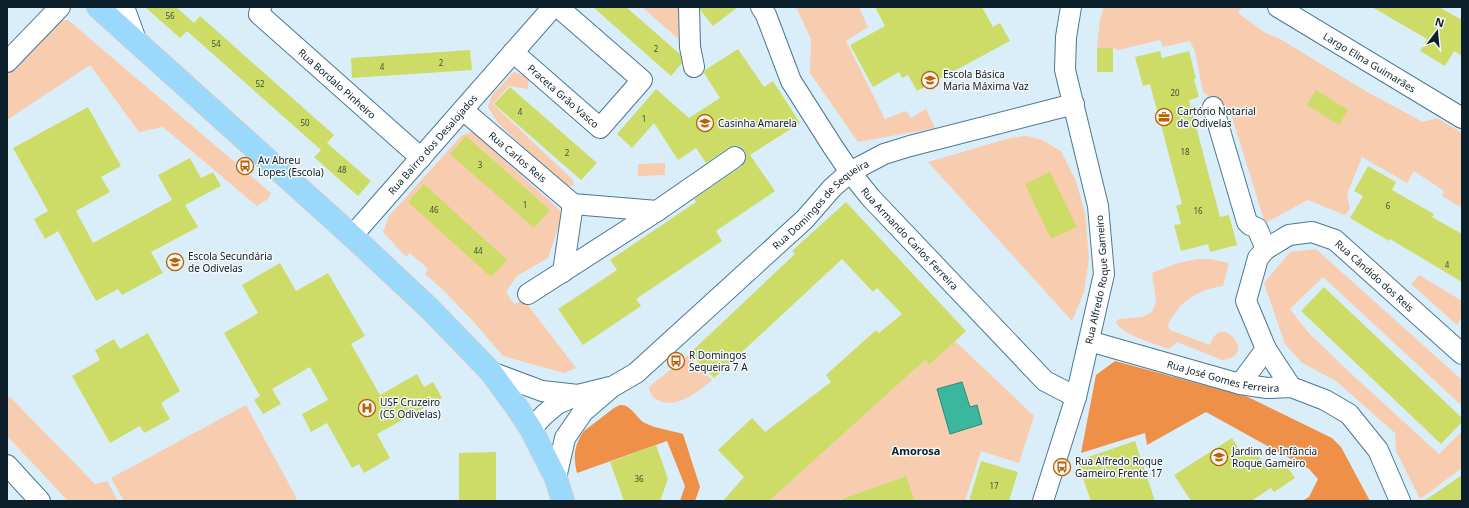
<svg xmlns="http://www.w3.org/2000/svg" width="1469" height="508" font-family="'Noto Sans',sans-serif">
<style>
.green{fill:#f7ccaf}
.forest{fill:#ee9047}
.water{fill:#3bb79d;stroke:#2d8a7b}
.building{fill:#ccdc66}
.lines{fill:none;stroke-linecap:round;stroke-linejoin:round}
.minor-casing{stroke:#4a7894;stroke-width:22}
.major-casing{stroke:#caced0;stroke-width:24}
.minor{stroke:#fff;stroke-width:20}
.major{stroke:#9ad9fb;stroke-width:22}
.labels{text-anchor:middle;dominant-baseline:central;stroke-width:3;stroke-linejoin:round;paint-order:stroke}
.number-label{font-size:8px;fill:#3c4f3a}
.street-label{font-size:10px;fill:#0c202b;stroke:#f7f7f7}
.poi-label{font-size:10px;fill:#0c202b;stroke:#f7f7f7;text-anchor:start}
.neighbourhood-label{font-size:11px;font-weight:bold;fill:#0c202b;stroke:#f7f7f7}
</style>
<rect width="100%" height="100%" fill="#daeefa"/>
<!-- green -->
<path class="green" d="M642,7H680L684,44Z
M796,7H859L868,27L846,41L885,119L906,111L911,118L926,109L935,128L858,142L810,73L811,39Z
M1104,7H1242L1238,13L1264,32L1280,39L1369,93L1423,122L1437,118L1462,133V208L1442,196L1444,191L1414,171L1407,183L1362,157L1347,194L1350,209L1345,215L1308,200L1265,223L1231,114L1203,92L1195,52L1190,41L1163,47L1160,40L1119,50L1113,48H1097L1100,19Z
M68,20L271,193L268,199L257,206L163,127L139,132L90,65L7,120V70L55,21Z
M514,72L529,77L528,89L509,86L493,104L573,180L574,186L564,185L498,123L488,107L492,95Z
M473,132L563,213L548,258L517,276L506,292L514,304L524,300L576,368L564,373L503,356L472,320L441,288L425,274L428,269L410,253L406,257L383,232L389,216L462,135Z
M1027,136L1042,140L1061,151L1076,181L1085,213L1089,258L1084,292L1072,321L928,162L1010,138Z
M665,163V175L638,176V164Z
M1316,249L1462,380V406L1323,277L1290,309L1307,331L1345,368L1439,454L1462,431V468L1420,499L1396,451L1395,433L1336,381L1302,363L1285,344L1264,283L1290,252Z
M1197,259H1210L1229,263L1223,286C1203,289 1187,296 1175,313C1172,317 1169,321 1168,326L1170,330L1210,345C1220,309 1260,357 1222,360L1177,342L1169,349C1158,345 1119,334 1116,322L1119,319L1142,317L1152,312L1156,302L1152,273L1178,263Z
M1419,275L1462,301V317L1457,325L1411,284Z
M955,341L1034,416L1019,463L981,451L965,501H915L905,476L837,501H769L925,360L929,365Z
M688,355L712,380C698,392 675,411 656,399C651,396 650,393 649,387Z
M10,397L95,484L107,481L118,501H68L7,436V398Z
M246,405L297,499L293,501H124L111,478Z"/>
<!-- forest -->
<path class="forest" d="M1115,361L1248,397L1332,438L1341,447L1370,501H1302L1309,497L1318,479L1309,469L1206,412L1147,445L1145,433L1081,453L1096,375Z
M620,405C631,404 637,419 645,423C654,428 673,431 683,434L700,487L695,501H680L685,486L667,441L577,473C573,457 574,445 584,431L614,408Z"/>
<!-- water -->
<path class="water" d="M962,382L970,407L977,405L982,424L950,434L937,389Z"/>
<!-- building -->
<path class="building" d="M145,7H176L194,23L200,16L334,135L327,143L371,181L358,196L314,157L321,150L187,31L189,29L180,38Z
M593,7H626L680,54L682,63L671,76Z
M700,7H738L713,26L701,11Z
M875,7H982L993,27L1000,23L1010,41L917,91L908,75L902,78L899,72L873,87L850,45L885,26Z
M1372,7H1439L1462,20V56L1454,51L1445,66L1420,51L1427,39Z
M1097,48H1113V72H1097Z
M738,49L764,87L773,81L800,123L750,155L775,191L716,231L722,241L636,299L641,306L583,345L558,309L617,270L610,260L696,202L694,199L742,166L745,162L746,156L744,150L740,146H734L728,148L706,163L696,148L678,160L654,123L632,148L617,134L656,89L689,118L720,98L704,73L705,70Z
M470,50L472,70L352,78L351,58Z
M1160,51L1162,58L1189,51L1196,78L1194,79L1199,97L1189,100L1220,217L1229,215L1237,245L1210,252L1208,244L1181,251L1174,225L1181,224L1176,206L1182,204L1150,84L1143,86L1135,57Z
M510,87L597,163L581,180L494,104Z
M1316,90L1348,110L1339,125L1307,105Z
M88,107L121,166L101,177L110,192L76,211L93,243L172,200L158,175L190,158L201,178L213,172L221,186L185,205L198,227L151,252L163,273L122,295L118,289L96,301L58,231L45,239L34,219L48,211L13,148Z
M466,136L550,210L534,228L450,154Z
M1368,166L1396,182L1392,190L1434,214L1432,217L1462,234V282L1390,239L1389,241L1350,218L1363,196L1354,191Z
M1050,172L1077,227L1051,239L1025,184Z
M424,184L507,260L491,277L408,202Z
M846,202L966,331L929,365L925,360L769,501H723L744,477L718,450L752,418L765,432L831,382L826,375L876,330L879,333L902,314L877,288L873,292L842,259L714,378L690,353L795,254L792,251Z
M280,263L296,291L328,273L365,336L351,344L380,395L417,374L424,387L433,382L442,398L377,434L390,458L364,473L359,464L352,468L327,423L311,432L302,414L328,400L310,367L272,389L281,404L263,414L254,400L260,396L224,333L258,313L242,285Z
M1324,287L1462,418V422L1441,444L1301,311Z
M148,333L180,391L161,403L170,419L144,433L140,426L110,443L72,376L100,360L95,350L114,339L120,349Z
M1232,438L1242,454L1253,447L1268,470L1283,460L1295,478L1274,492L1271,488L1251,501H1191L1174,475Z
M1135,441L1155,501H1091L1077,461Z
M656,445L668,479L660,501H624L610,462Z
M496,452V501H459V453Z
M981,461L1018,472L1009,501H969Z
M1462,475V501H1424Z
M906,476L915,501H842V499Z"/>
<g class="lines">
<!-- minor casing -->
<g class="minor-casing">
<g id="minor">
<path d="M124,7L136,40"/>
<path id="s1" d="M261,7L259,14L421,158"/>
<path d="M689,7L690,47L694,67"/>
<path id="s2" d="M761,7L766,15L791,81L833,147L850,172L871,198L1045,381L1076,397"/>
<path id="s3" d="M1278,7L1462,118"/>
<path id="s4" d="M513,52L600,128L642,80L558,7"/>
<path d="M7,62L60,7"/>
<path d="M1213,107L1247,222L1250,225L1257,228L1266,249"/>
<path id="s5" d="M463,110L573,204L657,211"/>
<path id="s6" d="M352,236L553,7"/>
<path d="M563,272L573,204"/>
<path d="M528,294L657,211L735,157"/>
<path id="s7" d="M1089,341L1240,384L1267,388L1291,387L1325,400L1349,414L1378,450L1400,501"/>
<path d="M1266,349L1291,387"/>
<path d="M491,372L542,391L578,395L610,387"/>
<path id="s8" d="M1240,384L1266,349L1246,301L1258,258L1266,249L1289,235L1312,232L1335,240L1462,354"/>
<path d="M531,429L544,415L557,404L578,395"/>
<path d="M7,465L40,501"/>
<path id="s9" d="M556,478L565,438L583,412L612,387L636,373L805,219L832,188L850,172L884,154L910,146L1074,104"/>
<path id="s10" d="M1043,501L1076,397L1104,274L1098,206L1065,70L1066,37L1071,7"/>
</g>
</g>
<!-- major casing -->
<g class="major-casing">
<path id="major" d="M98,7L352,236L429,308L491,372L518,409L531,429L556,478L563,501"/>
</g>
<!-- minor -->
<use href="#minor" class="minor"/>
<!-- major -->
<use href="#major" class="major"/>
</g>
<!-- icons -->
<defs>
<g id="school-ring" transform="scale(0.9)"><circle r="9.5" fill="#f7f7f7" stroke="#bb6102" stroke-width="1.5"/><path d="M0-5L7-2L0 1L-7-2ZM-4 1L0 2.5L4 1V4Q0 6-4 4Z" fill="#bb6102"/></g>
<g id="office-ring" transform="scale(0.9)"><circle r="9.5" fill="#f7f7f7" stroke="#bb6102" stroke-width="1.5"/><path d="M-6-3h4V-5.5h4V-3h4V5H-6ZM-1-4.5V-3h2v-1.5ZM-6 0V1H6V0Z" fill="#bb6102"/></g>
<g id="bus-ring" transform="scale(0.9)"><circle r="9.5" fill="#f7f7f7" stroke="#bb6102" stroke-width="1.5"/><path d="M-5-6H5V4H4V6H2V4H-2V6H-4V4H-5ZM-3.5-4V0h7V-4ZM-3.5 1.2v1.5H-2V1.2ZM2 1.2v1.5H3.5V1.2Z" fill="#bb6102"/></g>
<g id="hospital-ring" transform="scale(0.9)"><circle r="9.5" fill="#f7f7f7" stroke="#bb6102" stroke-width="1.5"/><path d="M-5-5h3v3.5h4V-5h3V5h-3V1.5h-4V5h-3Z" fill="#bb6102"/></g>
</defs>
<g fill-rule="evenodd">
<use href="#school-ring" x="930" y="80"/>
<use href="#office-ring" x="1164" y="117"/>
<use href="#school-ring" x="705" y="123"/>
<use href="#bus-ring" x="245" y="166"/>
<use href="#school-ring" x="175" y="262"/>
<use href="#bus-ring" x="676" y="361"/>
<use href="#hospital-ring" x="367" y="408"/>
<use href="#school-ring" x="1219" y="457"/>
<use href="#bus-ring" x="1062" y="467"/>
</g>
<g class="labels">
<!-- number labels -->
<g class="number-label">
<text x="170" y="15">56</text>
<text x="216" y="43">54</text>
<text x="656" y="48">2</text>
<text x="441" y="62">2</text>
<text x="382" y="66">4</text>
<text x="260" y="83">52</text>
<text x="1175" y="92">20</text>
<text x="520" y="111">4</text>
<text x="644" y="118">1</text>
<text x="305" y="122">50</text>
<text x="1185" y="151">18</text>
<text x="567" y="152">2</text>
<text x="480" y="164">3</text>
<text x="342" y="169">48</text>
<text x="525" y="204">1</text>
<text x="1388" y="205">6</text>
<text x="434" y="209">46</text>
<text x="1198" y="210">16</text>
<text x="478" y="250">44</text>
<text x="1447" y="264">4</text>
<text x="639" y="478">36</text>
<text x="994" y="485">17</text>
</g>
<!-- street labels -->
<g class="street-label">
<text stroke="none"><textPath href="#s3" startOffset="107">Largo Elina Guimarães</textPath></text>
<text stroke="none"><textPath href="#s1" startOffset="112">Rua Bordalo Pinheiro</textPath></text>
<text stroke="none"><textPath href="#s4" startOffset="67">Praceta Grão Vasco</textPath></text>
<text stroke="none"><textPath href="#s6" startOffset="122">Rua Bairro dos Desalojados</textPath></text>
<text stroke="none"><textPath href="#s5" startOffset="72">Rua Carlos Reis</textPath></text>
<text stroke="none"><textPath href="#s9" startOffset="389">Rua Domingos de Sequeira</textPath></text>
<text stroke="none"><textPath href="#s2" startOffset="278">Rua Armando Carlos Ferreira</textPath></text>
<text stroke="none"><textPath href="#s8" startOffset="280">Rua Cândido dos Reis</textPath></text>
<text stroke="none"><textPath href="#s10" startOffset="229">Rua Alfredo Roque Gameiro</textPath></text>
<text stroke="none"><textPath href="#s7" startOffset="139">Rua José Gomes Ferreira</textPath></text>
</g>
<!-- poi labels -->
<g class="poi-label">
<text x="943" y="74">Escola Básica<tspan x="943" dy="12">Maria Máxima Vaz</tspan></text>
<text x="1177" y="111">Cartório Notarial<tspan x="1177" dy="12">de Odivelas</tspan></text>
<text x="718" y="123">Casinha Amarela</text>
<text x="258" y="160">Av Abreu<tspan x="258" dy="12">Lopes (Escola)</tspan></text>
<text x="188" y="256">Escola Secundária<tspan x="188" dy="12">de Odivelas</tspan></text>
<text x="689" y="355">R Domingos<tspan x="689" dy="12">Sequeira 7 A</tspan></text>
<text x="380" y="402">USF Cruzeiro<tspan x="380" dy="12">(CS Odivelas)</tspan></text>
<text x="1232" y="451">Jardim de Infância<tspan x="1232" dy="12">Roque Gameiro</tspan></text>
<text x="1075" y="461">Rua Alfredo Roque<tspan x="1075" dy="12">Gameiro Frente 17</tspan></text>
</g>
<!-- neighbourhood labels -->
<g class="neighbourhood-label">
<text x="916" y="450">Amorosa</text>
</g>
</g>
<!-- border -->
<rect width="1469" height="508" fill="none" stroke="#0c202b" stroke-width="16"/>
<!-- north arrow -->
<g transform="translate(1437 32) rotate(16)" stroke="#f7f7f7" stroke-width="3" paint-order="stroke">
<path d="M0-3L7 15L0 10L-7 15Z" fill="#0c202b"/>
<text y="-6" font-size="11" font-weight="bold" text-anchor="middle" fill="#0c202b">N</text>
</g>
</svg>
